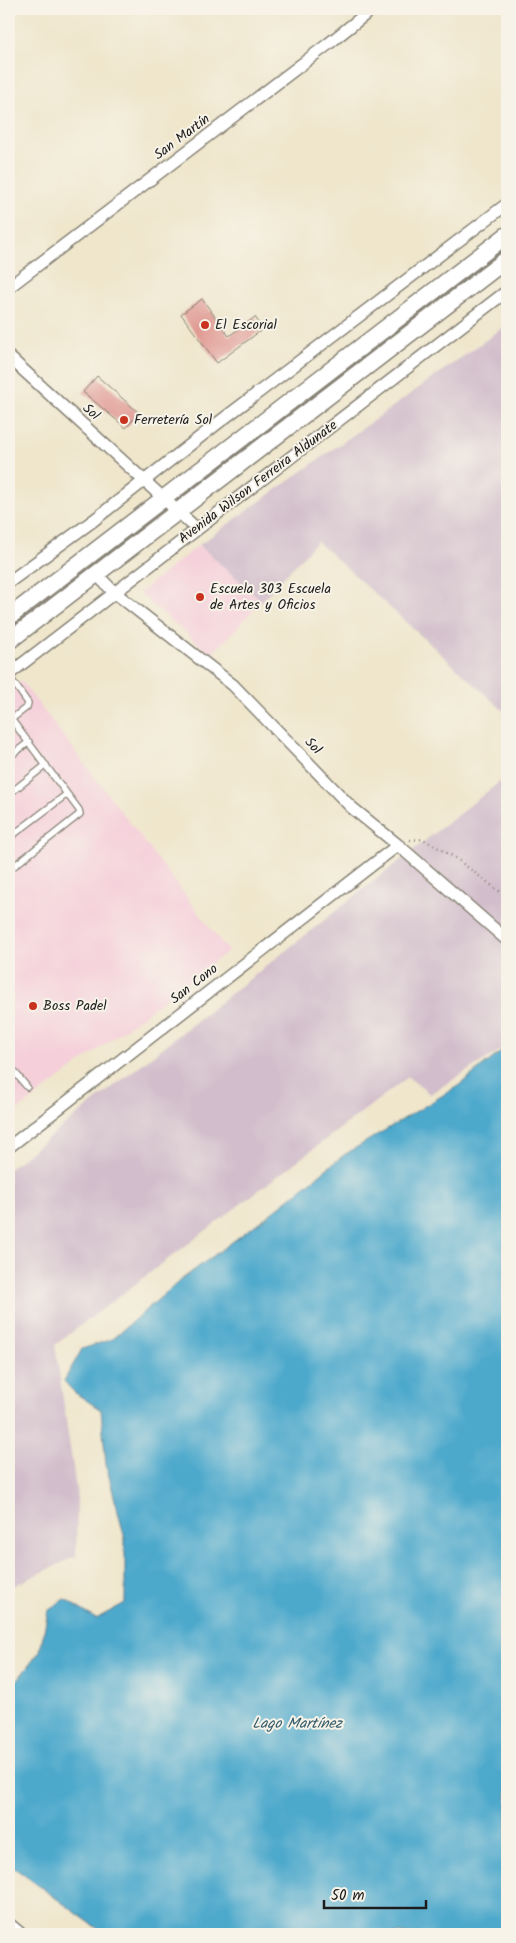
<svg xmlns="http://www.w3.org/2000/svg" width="516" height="1943" font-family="Kalam,sans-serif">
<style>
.built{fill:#f5cfda}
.industrial{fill:#d1bdcb}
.green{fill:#77c88a;stroke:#4a7253}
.water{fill:#4ea9cc;stroke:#356274}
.building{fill:#df9690}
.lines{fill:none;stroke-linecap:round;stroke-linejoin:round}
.lane-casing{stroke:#868174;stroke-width:8}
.street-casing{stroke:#868174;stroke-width:14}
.secondary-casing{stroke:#868174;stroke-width:19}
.path{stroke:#868174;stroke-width:2.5;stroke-dasharray:1 4;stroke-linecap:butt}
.lane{stroke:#fff;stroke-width:5.5}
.street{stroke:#fff;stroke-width:11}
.secondary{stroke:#fff;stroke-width:16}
.poi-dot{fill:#c8321e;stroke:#f7f3e8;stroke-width:2}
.labels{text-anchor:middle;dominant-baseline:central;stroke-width:4;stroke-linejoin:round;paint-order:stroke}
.street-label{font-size:14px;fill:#1c1c1c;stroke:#f7f3e8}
.poi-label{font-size:14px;fill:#1c1c1c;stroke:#f7f3e8;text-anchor:start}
.water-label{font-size:15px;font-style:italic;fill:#325b6b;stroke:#f7f3e8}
</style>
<rect width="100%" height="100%" fill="#f7f3e8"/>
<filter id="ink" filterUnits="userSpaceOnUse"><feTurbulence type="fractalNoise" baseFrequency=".02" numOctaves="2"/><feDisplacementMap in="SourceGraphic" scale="10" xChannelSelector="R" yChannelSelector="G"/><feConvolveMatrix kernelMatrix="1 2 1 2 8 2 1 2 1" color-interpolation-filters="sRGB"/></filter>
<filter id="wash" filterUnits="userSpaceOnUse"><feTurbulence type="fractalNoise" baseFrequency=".0096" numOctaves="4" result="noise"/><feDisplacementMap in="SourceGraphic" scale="20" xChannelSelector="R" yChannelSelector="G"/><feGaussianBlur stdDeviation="1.12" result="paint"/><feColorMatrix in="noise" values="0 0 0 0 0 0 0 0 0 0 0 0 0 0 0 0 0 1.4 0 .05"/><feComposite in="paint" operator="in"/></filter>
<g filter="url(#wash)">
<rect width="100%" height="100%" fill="#efe6cc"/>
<!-- built -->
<path class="built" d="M199,545L262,601L211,655L139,593Z
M21,681L228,951L9,1117V690Z"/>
<!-- industrial -->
<path class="industrial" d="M507,325V714L317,541L262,601L199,545Z
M507,776V1046L430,1094L408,1077L55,1345L77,1495L76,1556L9,1588V1169Z"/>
<!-- green -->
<path class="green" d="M507,245V249L193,490L191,489Z
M144,525L146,526L9,631V628Z"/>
<!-- water -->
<path class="water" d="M507,1047V1934H105L9,1864V1691L40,1651L48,1611L64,1599L96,1619L125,1603V1539L106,1465L101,1410L74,1392L64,1381L82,1349L112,1339L182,1279L270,1214L344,1155L458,1086Z"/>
<g id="blocks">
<!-- building -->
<path class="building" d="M202,299L229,336L255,317L263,329L217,363L181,314Z
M97,376L139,413L126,428L83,392Z"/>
</g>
</g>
<g filter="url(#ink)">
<use href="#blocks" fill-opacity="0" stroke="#868174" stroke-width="1"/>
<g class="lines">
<!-- lane casing -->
<g class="lane-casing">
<path id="lane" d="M9,676L28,703L27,707L9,721
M9,757L29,742
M9,794L46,765
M9,838L67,794
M9,870L80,814L79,810L11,719
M9,1065L27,1087"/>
</g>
<!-- street casing -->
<g class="street-casing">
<path id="street" d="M9,287L327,45L372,9
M9,357L197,529
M96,574L114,592L233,685L351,807L398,845L507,940
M9,582L94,520L218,423L507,204
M9,674L507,291
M9,1147L398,845
M9,1924L21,1934"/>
</g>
<!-- secondary casing -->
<g class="secondary-casing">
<path id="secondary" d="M9,617L507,235
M9,641L507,259"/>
</g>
<!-- path -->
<path class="path" d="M410,840L423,839L454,857L507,897"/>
<!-- lane -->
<use href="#lane" class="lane"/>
<!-- street -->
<use href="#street" class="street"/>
<!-- secondary -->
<use href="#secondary" class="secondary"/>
</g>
</g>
<!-- markers -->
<g class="poi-dot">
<circle cx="205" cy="325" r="5"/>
<circle cx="124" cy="420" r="5"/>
<circle cx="200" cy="597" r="5"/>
<circle cx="33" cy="1006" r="5"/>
</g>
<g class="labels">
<!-- street labels -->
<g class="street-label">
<text transform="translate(182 137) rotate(-37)">San Martín</text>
<text transform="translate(91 412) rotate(42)">Sol</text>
<text transform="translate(258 482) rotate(-37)">Avenida Wilson Ferreira Aldunate</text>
<text transform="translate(313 746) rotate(46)">Sol</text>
<text transform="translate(194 984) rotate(-38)">San Cono</text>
</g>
<!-- poi labels -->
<g class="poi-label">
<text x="215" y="325">El Escorial</text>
<text x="134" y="420">Ferretería Sol</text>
<text x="210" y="589">Escuela 303 Escuela<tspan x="210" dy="16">de Artes y Oficios</tspan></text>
<text x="43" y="1006">Boss Padel</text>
</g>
<!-- water labels -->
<g class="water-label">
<text x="297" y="1724">Lago Martínez</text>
</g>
</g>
<!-- margin -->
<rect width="516" height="1943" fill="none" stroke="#f7f3e8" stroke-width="30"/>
<!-- scale -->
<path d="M324 1900v8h102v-8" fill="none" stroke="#1c1c1c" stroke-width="2.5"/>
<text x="331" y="1900" font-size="15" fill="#1c1c1c" stroke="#f7f3e8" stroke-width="4" paint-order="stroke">50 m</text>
</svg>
